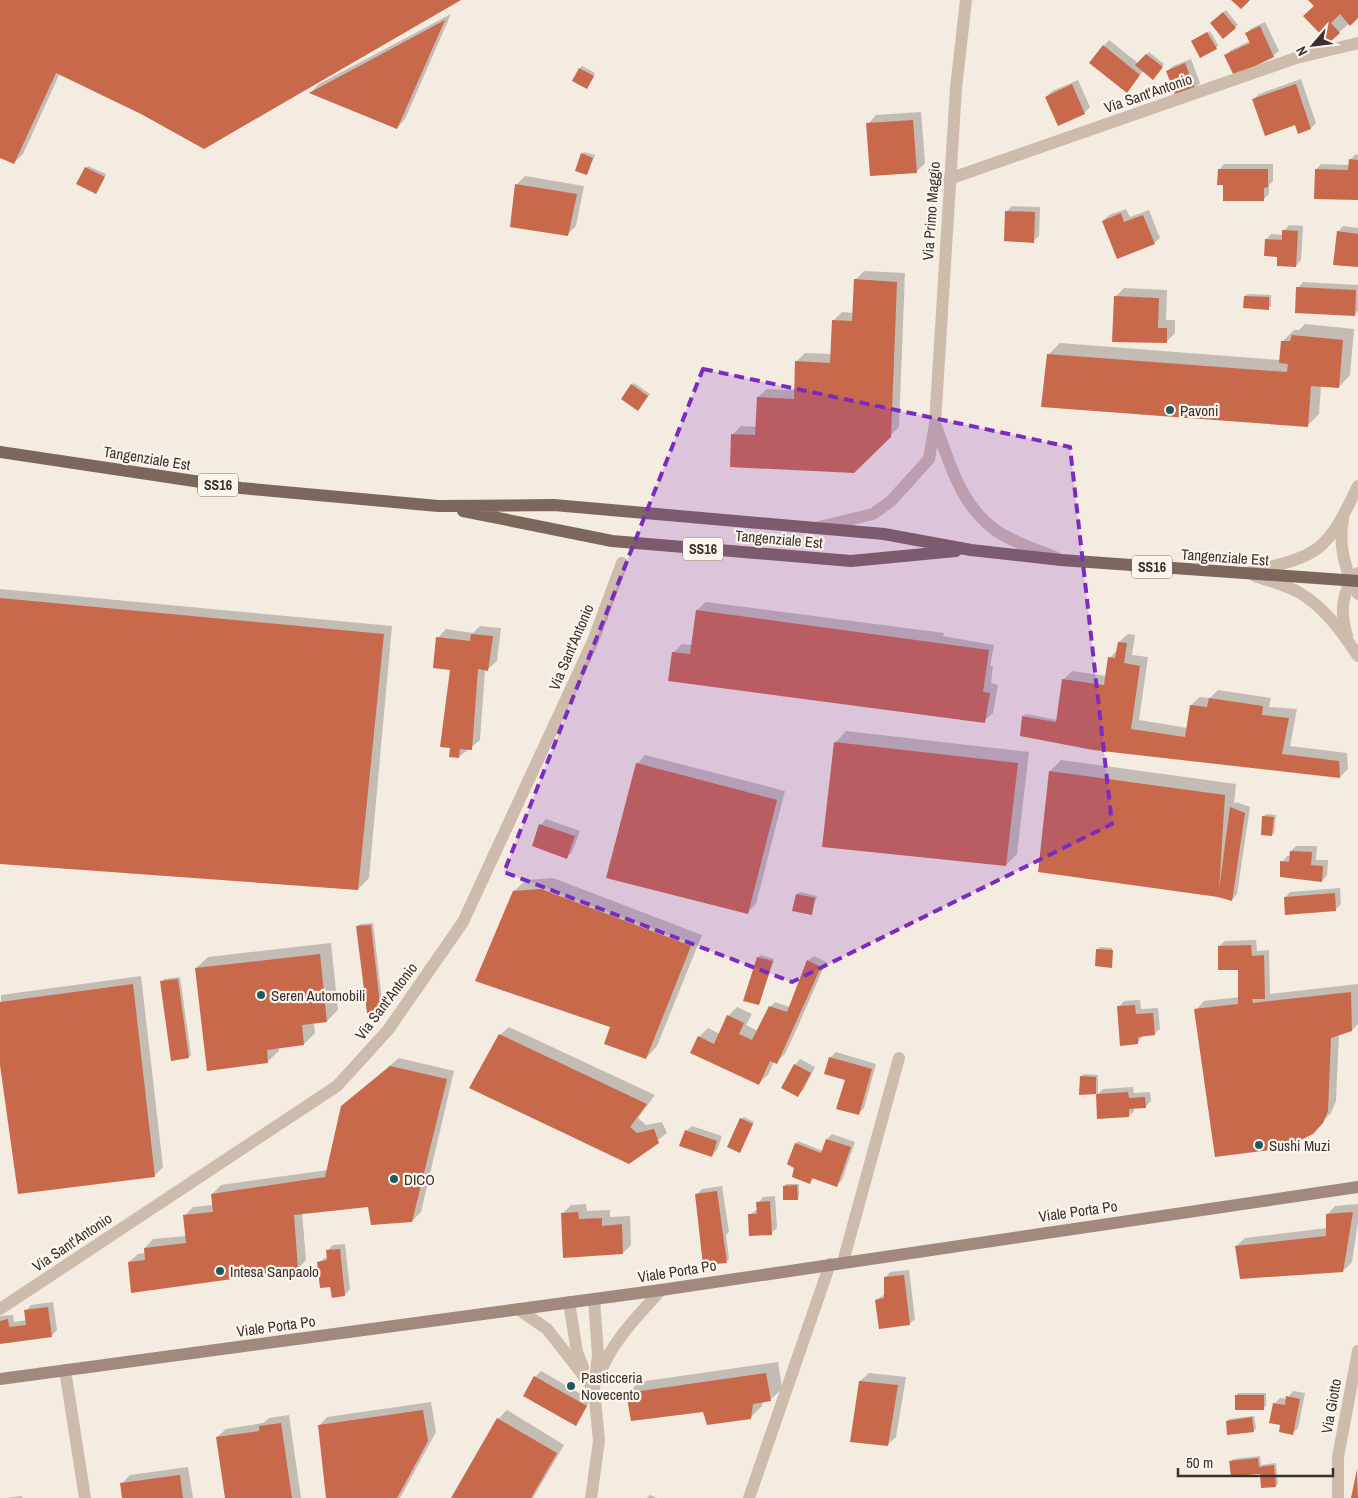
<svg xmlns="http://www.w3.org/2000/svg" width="1358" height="1498" font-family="'Archivo Narrow',sans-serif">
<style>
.shadow{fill:#0003}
.building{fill:#c8694b}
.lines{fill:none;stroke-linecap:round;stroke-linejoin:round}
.service{stroke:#cdbbac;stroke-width:12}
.minor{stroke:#cdbbac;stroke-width:12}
.tertiary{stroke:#cdbbac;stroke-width:12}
.secondary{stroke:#a18a7d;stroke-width:12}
.primary{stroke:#7d675c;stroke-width:12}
.marked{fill:#7b2cbf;fill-opacity:0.2;stroke:#7b2cbf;stroke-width:4;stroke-dasharray:10 6;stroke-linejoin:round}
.poi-dot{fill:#1f5a5e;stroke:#fbf5ee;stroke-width:2}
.labels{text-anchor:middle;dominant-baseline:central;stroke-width:4.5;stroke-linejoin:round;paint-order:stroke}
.shield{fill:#fbf5ee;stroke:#756b66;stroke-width:1}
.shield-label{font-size:14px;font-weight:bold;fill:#3b302b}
.street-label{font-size:15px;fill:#3b302b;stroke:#fbf5ee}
.poi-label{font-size:15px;fill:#3b302b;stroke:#fbf5ee;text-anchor:start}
</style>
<rect width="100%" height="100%" fill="#f4ebe1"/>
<!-- shadow -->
<path class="shadow" d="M0,0H458L142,113L60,73L23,154L14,163L0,156Z
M1310,0H1358V16L1329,41L1315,6Z
M1226,10L1238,25L1235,27L1214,21Z
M451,14L405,119L397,128L311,92L319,84Z
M1265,22L1279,51L1273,56L1226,55L1231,50L1250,41L1246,33L1252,28Z
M1210,31L1218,45L1216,48L1195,39Z
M1109,40L1138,63L1149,52L1164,64L1155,76L1144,70L1132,85L1104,46Z
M1191,59L1200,83L1195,88L1167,71L1173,66Z
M582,66L595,73L589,85L580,68Z
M1301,79L1316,123L1311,128L1296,124L1254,99L1259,94Z
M1078,80L1090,107L1084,113L1059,124L1046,97L1052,91Z
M921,112L925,163L916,172L868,124L876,115Z
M584,152L595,155L587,174L582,154Z
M1356,154L1358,155V199L1316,170L1321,164L1350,165V160Z
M1224,164H1273V181L1269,185V194L1263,200L1225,184L1219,170Z
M88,166L106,174L98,190L86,168Z
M525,176L584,186L576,226L567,235L516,185Z
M1012,206L1040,207L1039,236L1033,241L1007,211Z
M1126,209L1130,217L1149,210L1160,238L1154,243L1103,221L1109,215Z
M1289,225L1303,226L1301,260L1296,266L1279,256L1266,240L1271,234L1283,235L1284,231Z
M1343,226L1358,228V266L1338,232Z
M864,271L905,273L899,427L854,471L733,434L741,426L757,427L758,397L767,389L795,390L797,361L805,353L831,354L833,321L842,312L854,313L855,280Z
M1303,282L1358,285V311L1354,315L1298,288Z
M1124,288L1167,290L1166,320H1175V333L1166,342L1115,297Z
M1248,294L1271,295V306L1268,308L1245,296Z
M1305,324L1354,329L1350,375L1339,387L1321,386L1319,414L1307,426L1048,355L1060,343L1280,360L1282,342L1294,330H1299Z
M634,383L650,394L640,407L632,385Z
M0,589L392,626L369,878L358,889L0,863Z
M706,602L944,633L943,636L994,645L990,666H993L991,683L998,685L993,713L984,721L673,653L682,644L692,645L697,610Z
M480,626L501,628L497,661L488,669H485L480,740L459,757L451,669L438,638L446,629L473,633Z
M1128,634L1135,635L1132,655L1148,657L1139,720L1188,728L1191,705L1200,697L1210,698L1218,690L1271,698L1269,707L1297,709L1290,746L1347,753L1348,769L1340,777L1023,716L1026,714L1058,720L1063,680L1072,671L1107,676L1110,658L1118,649L1119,642Z
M846,731L1029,752L1017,854L1006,865L835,743Z
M645,755L785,791L756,904L747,913L637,764Z
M1061,760L1236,784L1234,804L1236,802L1250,807L1237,894L1232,900L1050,771Z
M1266,814L1276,815L1274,833L1272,835L1263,817Z
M546,819L580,831L572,852L567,857L541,825Z
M1296,846H1317L1316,860H1328L1327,875L1322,881L1282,862L1287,856H1291V851Z
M553,878L702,935L657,1046L646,1058L611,1026L514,891L526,880Z
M1340,888L1341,904L1335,910L1285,898L1290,892Z
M800,892L817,896L811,914L797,894Z
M373,923L382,1000L376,1011L357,927L360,924Z
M1256,940L1257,951L1269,950L1270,994L1358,984V1024L1352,1030L1339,1034L1336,1101L1331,1113L1312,1132L1196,1010L1204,1001L1240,997L1239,969L1219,946L1225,941Z
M331,943L338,1010L327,1021L314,1023L315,1033L304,1044L279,1047V1051L267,1062L196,968L208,957Z
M1100,947L1112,948V967L1098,949Z
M760,955L774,959L759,1004L745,1000Z
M814,956L826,962L798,1026L785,1054L776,1062L774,1061L768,1075L759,1083L699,1037L708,1028L720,1034L728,1016L737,1007L752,1014L746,1025L758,1031L770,1007L775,1002L790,1007L808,961Z
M141,976L163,1167L154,1176L0,1056L1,995Z
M180,977L191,1055L188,1057L162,982L164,979Z
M1140,1000L1141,1009L1158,1008L1160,1029L1154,1034L1143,1035L1138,1043L1119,1007L1124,1001Z
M509,1027L655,1095L638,1118L646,1125L662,1122L667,1133L629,1162L500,1035Z
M836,1052L876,1064L864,1108L858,1114L846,1079L830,1058Z
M399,1058L454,1071L421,1212L412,1221L369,1205L302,1212L306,1260L298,1269L129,1262L138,1254L145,1253V1248L153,1239L187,1236L184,1216L193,1207L213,1205L212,1194L221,1185L328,1170L342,1106Z
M800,1059L815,1067L804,1089L798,1095L795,1065Z
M1084,1074L1098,1075V1094L1103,1089L1133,1087L1134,1093L1150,1092L1151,1101L1145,1107H1134V1111L1129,1116L1098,1118L1097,1093H1081V1077Z
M744,1117L754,1122L740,1151L741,1119Z
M692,1126L722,1136L717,1150L711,1156L686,1131Z
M832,1134L855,1142L842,1180L837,1185L814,1177L810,1183L796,1144L798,1141L823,1151L827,1139Z
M786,1184H799V1196L797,1199L784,1186Z
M722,1186L729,1232L726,1235L729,1259L727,1261L697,1194L702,1189Z
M775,1196L777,1228L771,1233L749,1215L758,1209V1203L763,1197Z
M586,1204L587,1211L610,1210V1217L630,1216L631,1245L623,1253L562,1214L571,1205Z
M1358,1204V1222L1352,1262L1343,1271L1236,1246L1245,1238L1327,1228V1215L1335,1206Z
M345,1244L350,1289L345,1295L332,1286L319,1262L328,1256L327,1251L333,1245Z
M909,1270L915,1319L909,1324L876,1300L885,1294V1278L890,1272Z
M53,1302L57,1330L51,1336L0,1343V1316L13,1315L14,1322L27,1320L26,1311L31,1305Z
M778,1362L782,1389L770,1400L763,1401L762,1406L751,1417L627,1394L639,1382Z
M541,1371L591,1400L575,1424L535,1377Z
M869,1373L906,1377L896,1437L887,1445L860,1381Z
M1293,1391L1305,1393L1298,1428L1293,1433L1282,1424L1274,1404L1280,1398L1287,1399Z
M1238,1393H1266V1406L1263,1408L1236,1396Z
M431,1402L436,1432L400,1498H328L319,1426L327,1417Z
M507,1410L564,1445L533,1498H452L498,1419Z
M289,1415L301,1498H226L217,1437L226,1429L263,1423L269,1418Z
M1254,1416L1256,1428L1253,1431L1227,1421L1229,1419Z
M1260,1456L1261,1465L1276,1463L1278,1484L1275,1486L1261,1473L1231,1462L1233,1459Z
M188,1467L193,1498H123L121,1484L130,1475Z
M650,1495L657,1498H647Z
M22,1496V1498H7Z"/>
<!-- building -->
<path class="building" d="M0,0H461L204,149L141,114L56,73L14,164L0,158Z
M1231,0H1250L1241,9Z
M1308,0H1358V18L1350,26L1340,14L1331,23L1340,33L1329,43L1303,16L1314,6Z
M1223,12L1236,28L1223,39L1210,23Z
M445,20L397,129L309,93Z
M1260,26L1274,57L1234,76L1224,55L1250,43L1245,33Z
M1207,32L1217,49L1200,58L1191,41Z
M1103,45L1140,75L1127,93L1089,63Z
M1146,54L1163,67L1153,80L1135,65Z
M1185,63L1195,89L1176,97L1166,71Z
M579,68L594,76L587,89L572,81Z
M1072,84L1085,114L1058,126L1045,97Z
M1296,84L1311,129L1298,134L1295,125L1265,136L1252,99Z
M913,120L917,173L870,176L866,123Z
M581,153L593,158L587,175L575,171Z
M1349,159L1358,160V200L1314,199L1315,169L1348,170Z
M85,167L105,177L96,194L76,184Z
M1218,169H1268V187L1264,188V201H1223V185H1217Z
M515,184L577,194L568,236L510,227Z
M1005,211L1035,212L1034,243L1004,241Z
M1121,213L1124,222L1143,215L1155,244L1117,259L1102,221Z
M1282,230L1298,231L1296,267L1277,266V257L1264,256L1265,239L1282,240Z
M1337,231L1358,234V267L1333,265Z
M854,279L897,282L891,437L854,473L730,467L731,434L755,435L757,397L794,399L795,361L830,363L832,320L852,321Z
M1296,287L1356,290L1355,316L1295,313Z
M1114,296L1159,298L1158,328H1167V343L1112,342Z
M1244,296L1269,297V310L1243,308Z
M1292,335L1343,340L1339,388L1311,386L1308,427L1041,407L1047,354L1287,372L1288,364L1279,363L1281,341H1290Z
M631,384L648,396L638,411L621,399Z
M0,598L384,634L358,890L0,864Z
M696,610L989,650L983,692L990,693L985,723L668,681L672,652L690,654Z
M471,634L493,636L488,671L478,669L472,750L460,749L459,758L449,757L450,748L440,747L450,670L433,668L436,637L470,641Z
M1118,642L1127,643L1124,663L1140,666L1131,729L1185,737L1190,705L1207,707L1209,698L1263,706L1262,715L1289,718L1282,754L1339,761L1340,778L1093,750L1020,736L1022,716L1056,722L1062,679L1104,685L1108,657L1115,658Z
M834,742L1018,763L1006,866L822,847Z
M636,763L777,800L748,914L606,878Z
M1049,771L1225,795L1219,890L1230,807L1245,813L1232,901L1218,897L1038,872Z
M1262,816L1274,817L1272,836L1261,835Z
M539,824L575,836L567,859L532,846Z
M1290,851L1312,852L1311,865L1323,866L1322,882L1280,877V861L1289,862Z
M541,889L691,946L646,1059L604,1044L610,1027L475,981L513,891Z
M1335,893L1336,911L1285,915L1284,897Z
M796,894L815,898L812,915L792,911Z
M371,925L380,1004L377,1012L367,1013L356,926Z
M1251,945L1252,956L1264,955L1265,999H1252L1253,1003L1351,992L1352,1031L1331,1038L1328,1111L1323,1123L1313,1134L1285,1148L1215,1157L1194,1009L1238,1004V970H1218V946Z
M1096,949L1113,950L1112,968L1095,966Z
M320,954L327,1022L302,1025L304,1045L267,1050L268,1063L207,1071L195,968Z
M757,957L773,961L759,1005L743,1001Z
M807,960L821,967L777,1064L770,1061L759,1085L690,1053L698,1036L714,1044L727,1015L744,1023L739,1034L752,1040L769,1006L787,1012Z
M178,979L189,1058L171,1061L160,981Z
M133,984L155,1177L18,1194L0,1065V1002Z
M1135,1005L1136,1014L1153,1013L1155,1035L1138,1037V1044L1120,1046L1117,1006Z
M499,1034L647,1104L630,1127L637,1133L654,1129L659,1143L629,1164L469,1088Z
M829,1057L872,1069L859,1115L836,1109L845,1080L824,1074Z
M794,1064L811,1073L798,1097L781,1088Z
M390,1066L447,1079L412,1222L371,1225L368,1207L294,1215L298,1270L131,1293L128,1262L145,1260L144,1248L186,1243L183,1215L213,1212L211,1194L325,1177L341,1106Z
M1080,1076L1096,1077V1094L1128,1092L1129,1098L1145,1097L1146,1108L1129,1109V1117L1097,1119L1096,1094L1079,1095Z
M740,1118L753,1124L740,1153L727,1147Z
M685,1130L717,1141L712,1157L679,1146Z
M826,1139L851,1147L837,1187L812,1178L810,1184L792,1177L794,1168L787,1164L795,1143L821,1153Z
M797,1185L798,1200H783V1186Z
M717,1191L727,1263L703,1265L695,1194Z
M770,1201L772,1235L749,1236L748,1214H757L756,1202Z
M578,1212L579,1219L602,1218V1226L622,1224L623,1254L563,1258L561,1213Z
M1353,1212L1343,1272L1240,1279L1235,1246L1326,1236V1214Z
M340,1249L345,1296L332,1298L330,1287L320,1288L317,1262L327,1260L326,1250Z
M904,1275L910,1325L879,1329L875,1300L884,1298V1277Z
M48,1307L52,1337L0,1344V1321L8,1319L9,1327L26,1325L24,1310Z
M766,1373L771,1401L753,1404L751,1419L707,1425L703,1412L631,1421L626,1393Z
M534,1376L587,1406L576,1426L523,1396Z
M859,1381L898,1385L888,1446L850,1442Z
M1235,1395H1264V1410H1235Z
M1286,1396L1300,1399L1293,1435L1279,1432L1280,1425L1269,1423L1273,1403L1285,1405Z
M423,1410L428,1441L397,1498H326L318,1425Z
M1252,1417L1254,1432L1227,1435L1226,1421Z
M497,1418L557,1453L531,1498H451Z
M281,1423L292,1498H225L216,1437L259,1431V1426Z
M1258,1458L1259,1467L1274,1465L1276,1487L1261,1488L1260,1474L1231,1476L1229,1461Z
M1357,1469L1358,1498H1351Z
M180,1475L183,1498H122L120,1483Z"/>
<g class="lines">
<!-- service -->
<path class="service" d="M65,1370L85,1498
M749,1498L830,1264"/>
<!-- minor -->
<path class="minor" d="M949,179L1296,58L1358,43
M843,1262L899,1058
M569,1302L577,1352L583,1367
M0,1309L337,1086L388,1030L463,922L593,641L622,563
M518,1309L547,1329L594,1389
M600,1373C613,1340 638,1316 661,1290
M591,1498L599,1441L594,1389L598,1355L594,1299"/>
<!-- tertiary -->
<path class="tertiary" d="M935,424C950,462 959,503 994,529C1009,541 1038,550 1057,558
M1343,519C1338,544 1345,572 1358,594
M819,527L873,514L891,501L929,459L935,424L956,88L966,0
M1248,573C1268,567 1302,561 1318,548C1336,534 1348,506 1358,486
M1255,576C1269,581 1287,585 1300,593C1325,608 1342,632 1358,656
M1347,636C1340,614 1341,589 1358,573
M1338,1498V1457L1358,1351"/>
<!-- secondary -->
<path class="secondary" d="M0,1379L661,1290L1358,1187"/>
<!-- primary -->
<path class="primary" d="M0,452L241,488L438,506L554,505L884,534L971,550L1061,560L1358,581
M463,511L612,541L851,561L956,551"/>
</g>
<!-- marked area -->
<path class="marked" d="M703,369L1070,447L1112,824L792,982L504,872Z"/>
<!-- markers -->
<g class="poi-dot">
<circle cx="1170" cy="410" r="5"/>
<circle cx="261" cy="995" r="5"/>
<circle cx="1259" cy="1145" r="5"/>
<circle cx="394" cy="1179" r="5"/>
<circle cx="220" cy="1271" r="5"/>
<circle cx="571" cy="1386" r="5"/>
</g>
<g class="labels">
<!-- shield labels -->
<g class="shield">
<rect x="198" y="473.5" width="40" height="23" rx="4"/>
<rect x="683" y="537.5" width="40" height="23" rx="4"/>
<rect x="1132" y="555.5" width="40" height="23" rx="4"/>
</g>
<g class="shield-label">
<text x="218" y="485">SS16</text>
<text x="703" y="549">SS16</text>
<text x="1152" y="567">SS16</text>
</g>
<!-- street labels -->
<g class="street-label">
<text transform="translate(1148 93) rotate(-19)">Via Sant'Antonio</text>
<text transform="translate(931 211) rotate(-86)">Via Primo Maggio</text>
<text transform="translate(147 458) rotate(9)">Tangenziale Est</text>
<text transform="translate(779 539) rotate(5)">Tangenziale Est</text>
<text transform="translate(1225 557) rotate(4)">Tangenziale Est</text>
<text transform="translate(571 647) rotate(-67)">Via Sant'Antonio</text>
<text transform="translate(386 1001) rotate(-53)">Via Sant'Antonio</text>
<text transform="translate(1078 1211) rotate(-8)">Viale Porta Po</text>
<text transform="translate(72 1242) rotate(-34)">Via Sant'Antonio</text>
<text transform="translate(677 1271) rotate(-9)">Viale Porta Po</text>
<text transform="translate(276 1326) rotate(-8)">Viale Porta Po</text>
<text transform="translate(1331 1406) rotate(-80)">Via Giotto</text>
</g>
<!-- poi labels -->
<g class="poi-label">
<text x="1180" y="410">Pavoni</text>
<text x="271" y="995">Seren Automobili</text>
<text x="1269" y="1145">Sushi Muzi</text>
<text x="404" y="1179">DICO</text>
<text x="230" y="1271">Intesa Sanpaolo</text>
<text x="581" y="1377">Pasticceria<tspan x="581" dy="17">Novecento</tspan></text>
</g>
</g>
<!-- north arrow -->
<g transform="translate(1313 45) rotate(242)" stroke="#fbf5ee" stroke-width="4" paint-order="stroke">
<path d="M0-4L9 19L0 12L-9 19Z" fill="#3b302b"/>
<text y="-8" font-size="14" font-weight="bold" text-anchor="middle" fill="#3b302b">N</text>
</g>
<!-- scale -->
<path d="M1178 1468v8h155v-8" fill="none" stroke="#3b302b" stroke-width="2.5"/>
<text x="1186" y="1468" font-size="15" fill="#3b302b" stroke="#fbf5ee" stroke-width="4" paint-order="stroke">50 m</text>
</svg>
